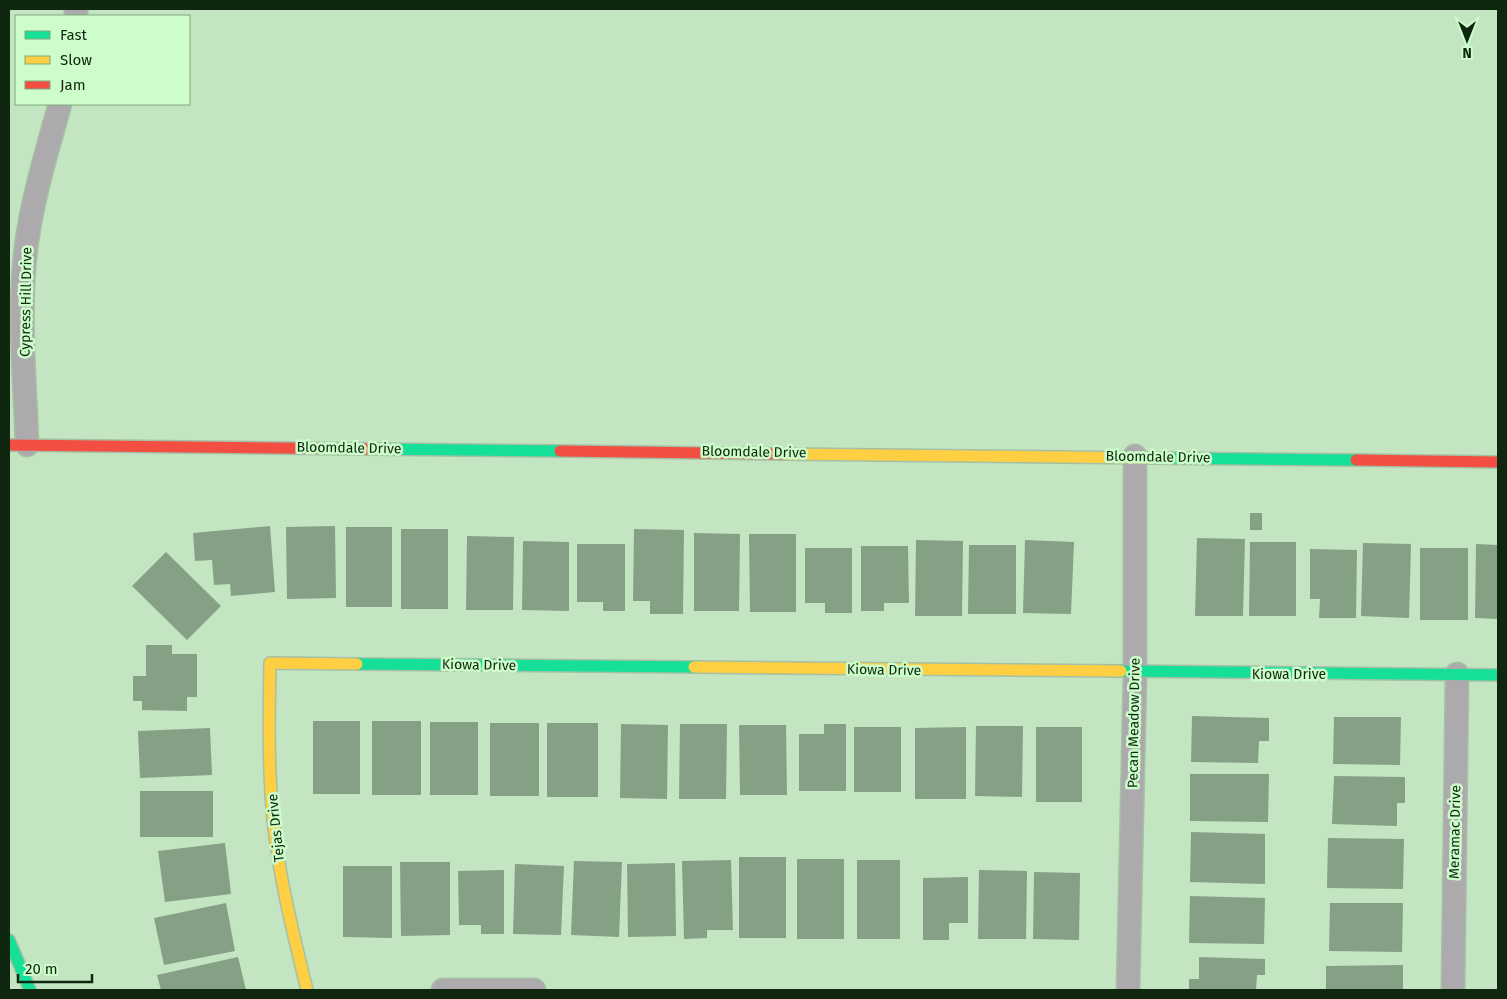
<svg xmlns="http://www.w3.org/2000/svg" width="1507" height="999" font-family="'Fira Sans',sans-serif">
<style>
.building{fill:#86a086}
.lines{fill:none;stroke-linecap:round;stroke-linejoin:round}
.street-casing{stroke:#a5c0a4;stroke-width:25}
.fast-casing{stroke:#a5c0a4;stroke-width:14}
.slow-casing{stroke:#a5c0a4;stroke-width:14}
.jam-casing{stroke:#a5c0a4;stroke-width:14}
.street{stroke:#acaaac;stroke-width:22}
.fast{stroke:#16e098;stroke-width:11}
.slow{stroke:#ffcf43;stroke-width:11}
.jam{stroke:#f24e42;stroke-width:11}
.labels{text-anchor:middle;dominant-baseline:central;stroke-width:5;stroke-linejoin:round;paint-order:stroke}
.street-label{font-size:14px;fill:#0f270f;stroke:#ccfdca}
</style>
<rect width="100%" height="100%" fill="#c3e5c2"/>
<!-- building -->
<path class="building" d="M1250,513H1262V530H1250Z
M270,526L275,592L231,596L230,584L214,585L212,560L195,561L193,533Z
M335,526L336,598L287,599L286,527Z
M346,527H392V607H346Z
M401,529H448V609H401Z
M634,529L684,530L683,614H650V601H633Z
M694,533L740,534L739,611H694Z
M749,534H796V612H750Z
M467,536L514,537L513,610H466Z
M1197,538L1245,539L1243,616H1195Z
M916,540L963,541L962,616H915Z
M1025,540L1074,542L1071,614L1023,613Z
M523,541L569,542V611L522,610Z
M1250,542H1296V616H1249Z
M1363,543L1411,544L1409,618L1361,616Z
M577,544H625V611H603V602H577Z
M1476,544L1498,545V619L1475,618Z
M969,545H1016V614H968Z
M861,546H908L909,603H884V611H861Z
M805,548H852V613H825V603H805Z
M1420,548H1468V620H1420Z
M1310,549L1357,550L1356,618H1319L1320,599H1310Z
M166,552L221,606L187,640L132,586Z
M146,645H172V654H197V697H187V711L142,710V701H133V676H146Z
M1192,716L1269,718V741H1259L1258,763L1191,762Z
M1334,717H1401L1400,765L1333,764Z
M313,721H360V794H313Z
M372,721H421V795H372Z
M430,722H478V795H430Z
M490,723H539V796H490Z
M547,723H598V797H547Z
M621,724L668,725L667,799L620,798Z
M680,724H727L726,799H679Z
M824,724H846V791H799V734H824Z
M739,725H786L787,795H740Z
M976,726H1023L1022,797L975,796Z
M854,727H901V792H854Z
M966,727V799H915V728Z
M1036,727H1082V802H1036Z
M210,728L212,775L140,778L138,731Z
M1190,774H1269L1268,822L1190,821Z
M1334,776L1405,777V803H1397V826L1332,824Z
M140,791H213V837H140Z
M1191,832L1265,834V884L1190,882Z
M1328,838L1404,839L1403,889L1327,888Z
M225,843L231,894L165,902L158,851Z
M739,857H786V938H739Z
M797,859H844V939H797Z
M731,860L733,930H707V938L684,939L682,861Z
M857,860H900V939H857Z
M574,861L622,862L619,937L571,935Z
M400,862H450V935L401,936Z
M675,863L676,936L628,937L627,864Z
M515,864L564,866L561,935L513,934Z
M343,866H392V938L343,937Z
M504,870V934H481V925H459L458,871Z
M979,870L1027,871L1026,939H978Z
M1034,872L1080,873L1079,940L1033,939Z
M968,877V923H949V940H923V878Z
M1190,896L1265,898L1264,944L1189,943Z
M226,903L235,951L164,965L154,918Z
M1330,903H1403L1402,952L1329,951Z
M238,957L246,990H161L157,975Z
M1199,957L1265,959V975H1257L1256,990H1189V979H1199Z
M1403,965V990H1326V966Z"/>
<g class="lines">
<!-- street casing -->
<g class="street-casing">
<path id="street" d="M76,9V16
M27,445C25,380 18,312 26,248C32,199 47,151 60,104
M443,990H534
M1128,990L1135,673V456
M1453,990L1457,674"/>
</g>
<!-- fast casing -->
<g class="fast-casing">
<path id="fast" d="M372,449L560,451
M1152,458L1356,460
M357,664L694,667
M1121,671L1498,675
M9,940L30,990"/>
</g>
<!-- slow casing -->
<g class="slow-casing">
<path id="slow" d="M784,454L1152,458
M694,667L1121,671
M307,990C293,933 279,877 273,819C268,767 269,715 270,663L357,664"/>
</g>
<!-- jam casing -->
<g class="jam-casing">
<path id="jam" d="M9,445L372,449
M560,451L784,454
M1356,460L1498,462"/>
</g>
<!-- street -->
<use href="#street" class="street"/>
<!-- fast -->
<use href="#fast" class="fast"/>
<!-- slow -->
<use href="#slow" class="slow"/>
<!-- jam -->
<use href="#jam" class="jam"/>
</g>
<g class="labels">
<!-- street labels -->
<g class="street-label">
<text transform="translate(26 302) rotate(-89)">Cypress Hill Drive</text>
<text transform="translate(349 448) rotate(1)">Bloomdale Drive</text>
<text transform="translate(754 452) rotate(1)">Bloomdale Drive</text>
<text transform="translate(1158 457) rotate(1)">Bloomdale Drive</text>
<text transform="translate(479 665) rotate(1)">Kiowa Drive</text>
<text transform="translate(884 670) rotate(1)">Kiowa Drive</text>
<text x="1289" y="674">Kiowa Drive</text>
<text transform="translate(1134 723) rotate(-89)">Pecan Meadow Drive</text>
<text transform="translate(276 828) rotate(-96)">Tejas Drive</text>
<text transform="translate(1455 832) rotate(-89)">Meramac Drive</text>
</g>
</g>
<!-- border -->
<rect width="1507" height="999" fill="none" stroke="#0f270f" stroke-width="20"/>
<!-- legend -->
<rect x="15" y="15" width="175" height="90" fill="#ccfdca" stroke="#80a77f"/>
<rect x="25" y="31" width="25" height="8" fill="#16e098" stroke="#80a77f"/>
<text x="60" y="40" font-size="15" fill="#0f270f">Fast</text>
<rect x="25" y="56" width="25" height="8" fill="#ffcf43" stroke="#80a77f"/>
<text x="60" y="65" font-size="15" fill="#0f270f">Slow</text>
<rect x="25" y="81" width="25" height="8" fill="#f24e42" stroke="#80a77f"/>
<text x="60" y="90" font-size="15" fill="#0f270f">Jam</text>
<!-- north arrow -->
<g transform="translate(1467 40) rotate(180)" stroke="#ccfdca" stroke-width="4" paint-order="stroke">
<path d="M0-4L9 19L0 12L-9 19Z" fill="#0f270f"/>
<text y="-8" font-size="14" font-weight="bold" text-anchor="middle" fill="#0f270f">N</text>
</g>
<!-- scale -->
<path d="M18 974v8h74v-8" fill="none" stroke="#0f270f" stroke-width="2.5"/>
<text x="25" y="974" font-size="15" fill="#0f270f" stroke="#ccfdca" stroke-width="4" paint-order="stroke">20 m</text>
</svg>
